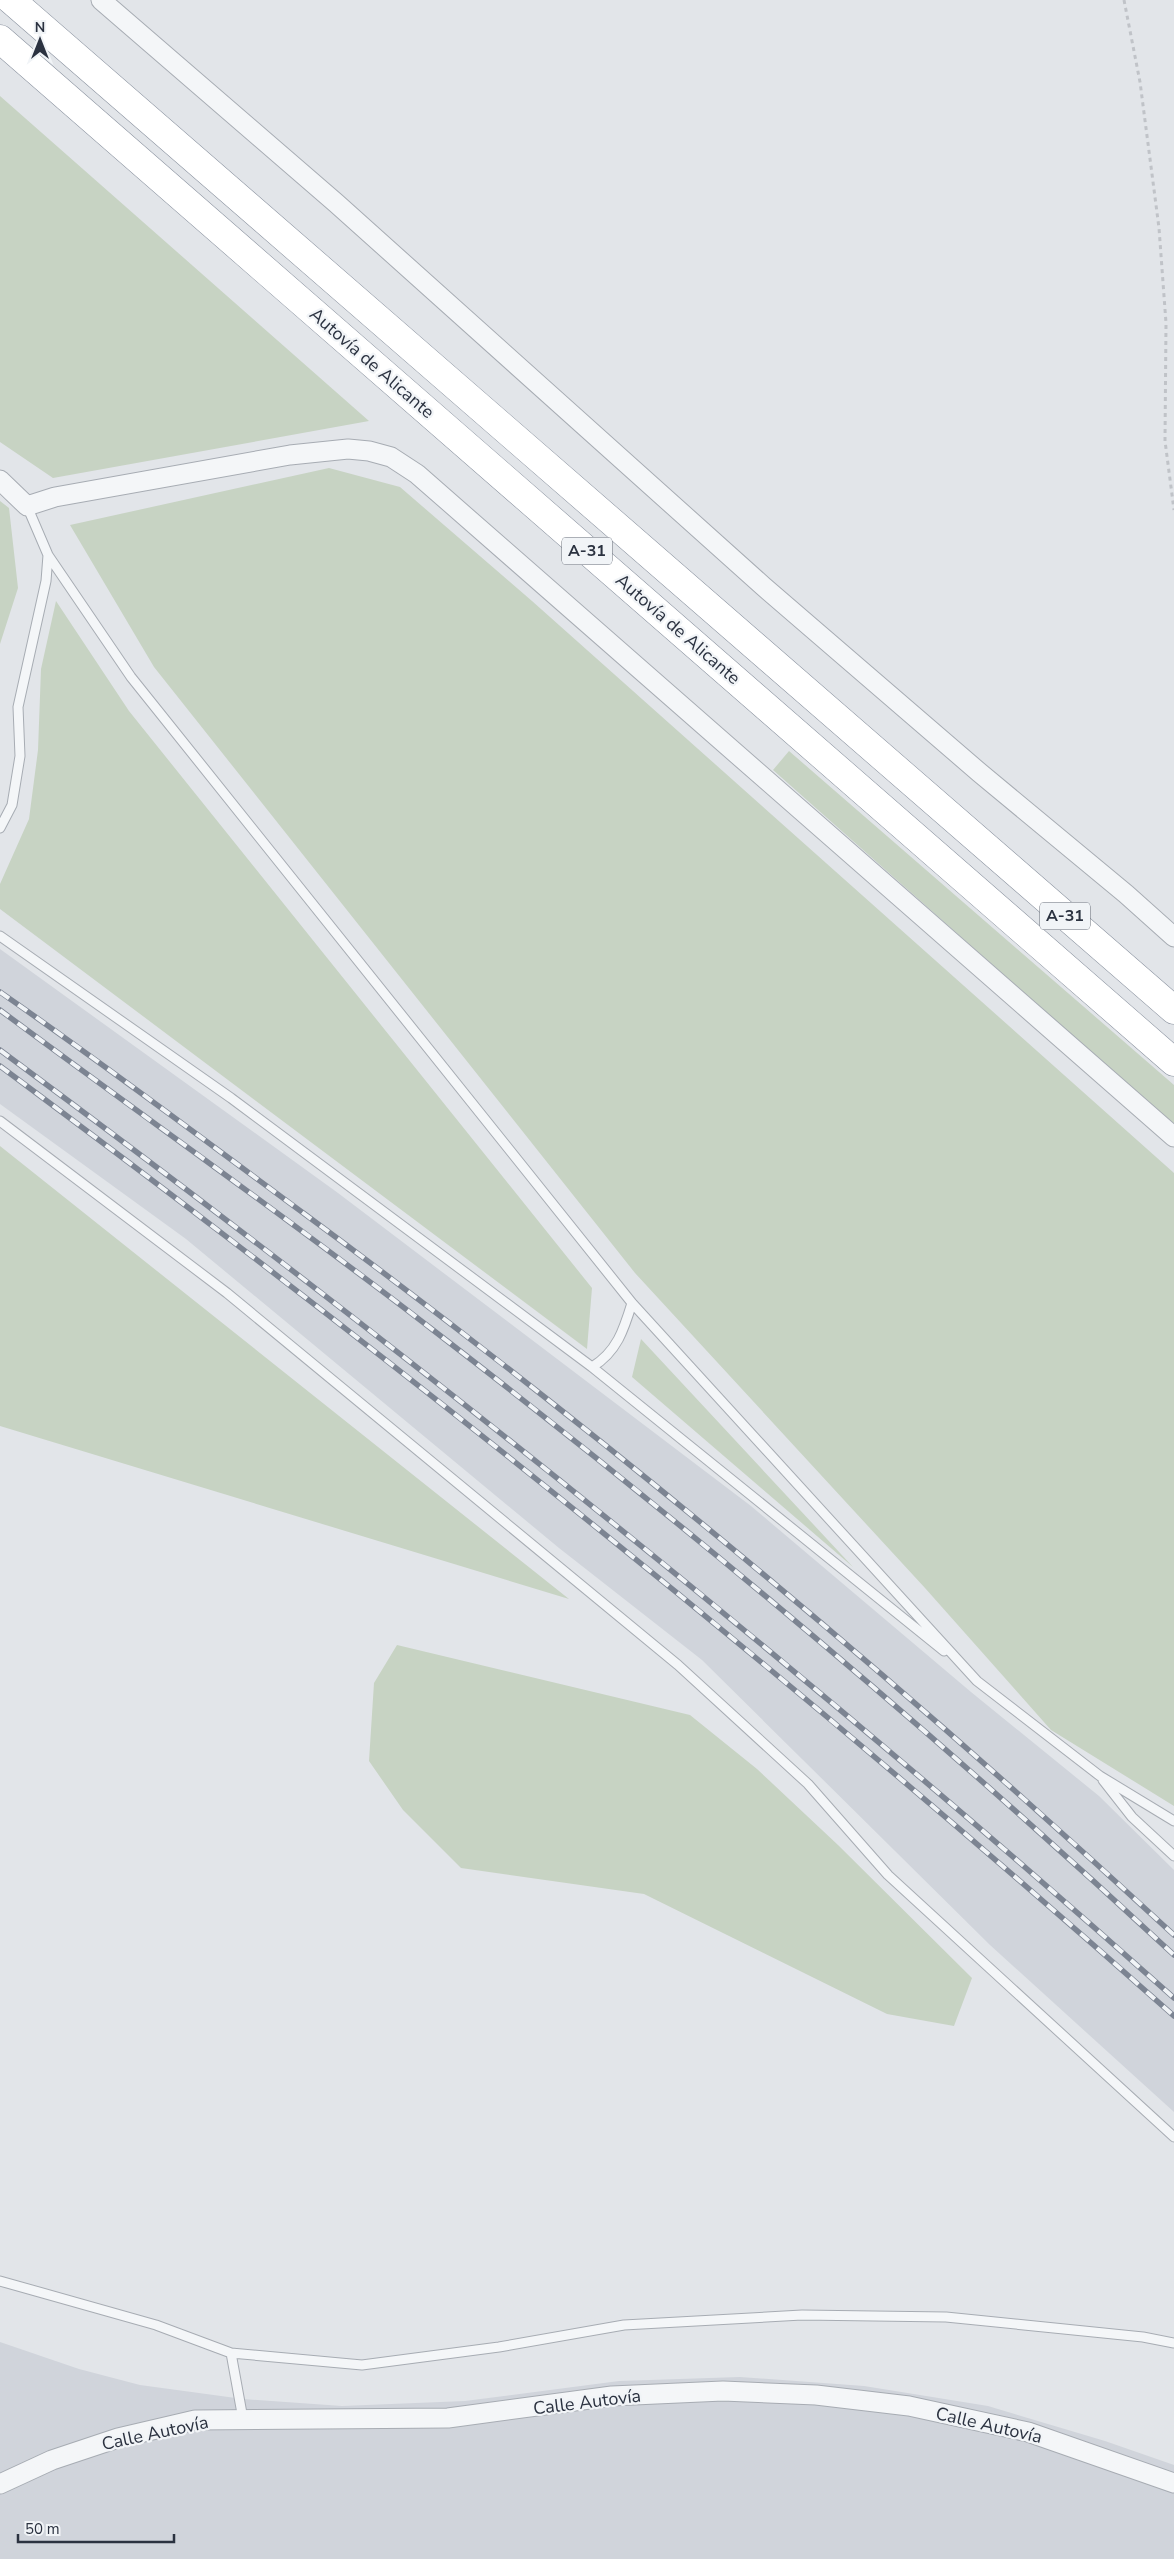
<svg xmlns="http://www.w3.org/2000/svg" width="1174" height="2559" font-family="'Nunito Sans',sans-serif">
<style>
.built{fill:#d0d4db}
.green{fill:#c7d3c3}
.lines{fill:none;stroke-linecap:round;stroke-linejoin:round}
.lane-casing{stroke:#a7acb3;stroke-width:11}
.street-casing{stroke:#a7acb3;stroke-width:21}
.highway-casing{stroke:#8a929f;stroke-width:29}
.path{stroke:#c0c3c8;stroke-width:3;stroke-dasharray:4 4;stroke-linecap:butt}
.lane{stroke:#f4f6f8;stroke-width:9}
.street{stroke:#f4f6f8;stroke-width:19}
.highway{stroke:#fff;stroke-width:28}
.rail-casing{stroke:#7c8492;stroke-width:5.5}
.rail{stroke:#f1f4f7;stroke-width:4;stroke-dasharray:11;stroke-linecap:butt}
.labels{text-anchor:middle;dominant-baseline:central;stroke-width:4.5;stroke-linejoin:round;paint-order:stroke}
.shield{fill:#f1f4f7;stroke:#666c77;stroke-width:1}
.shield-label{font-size:16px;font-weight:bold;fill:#2b3240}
.street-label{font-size:18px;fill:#2b3240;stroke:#f1f4f7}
</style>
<rect width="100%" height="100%" fill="#e2e5e9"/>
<!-- built -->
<path class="built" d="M0,949L338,1193L751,1506L971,1692L1099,1796L1174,1870V2112L990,1945L702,1660L559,1548L186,1239L0,1104Z
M0,2342L79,2369L140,2385L243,2399L342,2406L465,2401L619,2381L740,2377L864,2386L988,2406L1105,2441L1174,2465V2559H0Z"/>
<!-- green -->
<path class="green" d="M0,96L369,421L53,478L0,442Z
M329,468L400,487L532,601L1174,1173V1806L1051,1730L925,1588L635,1273L154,667L70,525Z
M0,501L9,508L18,588L0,644Z
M56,601L129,711L592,1288L587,1349L0,909V884L29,819L38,750L41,669Z
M789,751L1174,1085V1126L773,770Z
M0,1146L569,1599L0,1426Z
M641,1339L853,1567L632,1377Z
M397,1645L690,1715L757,1769L838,1845L972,1978L954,2026L887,2014L644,1894L461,1868L403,1810L369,1761L374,1683Z"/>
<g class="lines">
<!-- lane casing -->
<g class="lane-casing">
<path id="lane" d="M27,506L48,555L131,677L632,1303L977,1681L1100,1776L1174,1821
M0,828L12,805L20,756L18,707L46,581L48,555
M0,936L231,1098L592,1367L944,1651
M0,1121L227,1293L678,1665L808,1784L888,1875L1174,2137
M592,1367C617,1352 624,1329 632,1303
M1103,1780L1132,1817L1174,1856
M0,2281L156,2325L231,2353
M243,2419L231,2353L362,2365L499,2347L624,2325L802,2315L946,2317L1143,2337L1174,2343"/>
</g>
<!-- street casing -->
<g class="street-casing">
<path id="street" d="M101,0L336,203L763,586L980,773L1126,894L1174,937
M0,480L27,506L55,497L290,455L348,449L369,451L391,457L417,474L1174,1137
M0,2484L52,2460L118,2438L195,2420L448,2418L612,2396L723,2391L816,2395L909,2406L1028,2432L1174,2483"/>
</g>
<!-- highway casing -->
<g class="highway-casing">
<path id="highway" d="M11,0L1174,1010
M0,39L1174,1062"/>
</g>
<!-- path -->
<path class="path" d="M1124,0L1140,82L1159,228L1166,323L1165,441L1174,510"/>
<!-- lane -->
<use href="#lane" class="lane"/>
<!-- street -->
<use href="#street" class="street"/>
<!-- highway -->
<use href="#highway" class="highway"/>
<!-- rail casing -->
<g class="rail-casing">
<path id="rail" d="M0,992C104,1064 204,1140 306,1215C608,1438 898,1680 1174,1935
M0,1010C144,1117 291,1220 433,1330C689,1527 937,1735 1174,1955
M0,1050C404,1349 799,1664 1174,1998
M0,1066C404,1366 798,1682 1174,2016"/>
</g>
<!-- rail -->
<use href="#rail" class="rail"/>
</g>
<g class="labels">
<!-- shield labels -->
<g class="shield">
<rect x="562" y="537.5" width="50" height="27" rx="4"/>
<rect x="1040" y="902.5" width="50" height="27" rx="4"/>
</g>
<g class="shield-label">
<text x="587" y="551">A-31</text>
<text x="1065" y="916">A-31</text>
</g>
<!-- street labels -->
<g class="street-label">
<text transform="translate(372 363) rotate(41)">Autovía de Alicante</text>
<text transform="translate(678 629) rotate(41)">Autovía de Alicante</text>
<text transform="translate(587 2402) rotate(-7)">Calle Autovía</text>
<text transform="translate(989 2425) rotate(13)">Calle Autovía</text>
<text transform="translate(155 2433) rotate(-12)">Calle Autovía</text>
</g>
</g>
<!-- north arrow -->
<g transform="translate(40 40)" stroke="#f1f4f7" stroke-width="4" paint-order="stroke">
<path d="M0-4L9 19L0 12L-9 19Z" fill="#2b3240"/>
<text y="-8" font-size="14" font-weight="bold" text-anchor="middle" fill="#2b3240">N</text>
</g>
<!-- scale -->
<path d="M18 2534v8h156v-8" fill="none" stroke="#2b3240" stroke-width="2.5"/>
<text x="25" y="2534" font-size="15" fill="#2b3240" stroke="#f1f4f7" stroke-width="4" paint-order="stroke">50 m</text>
</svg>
